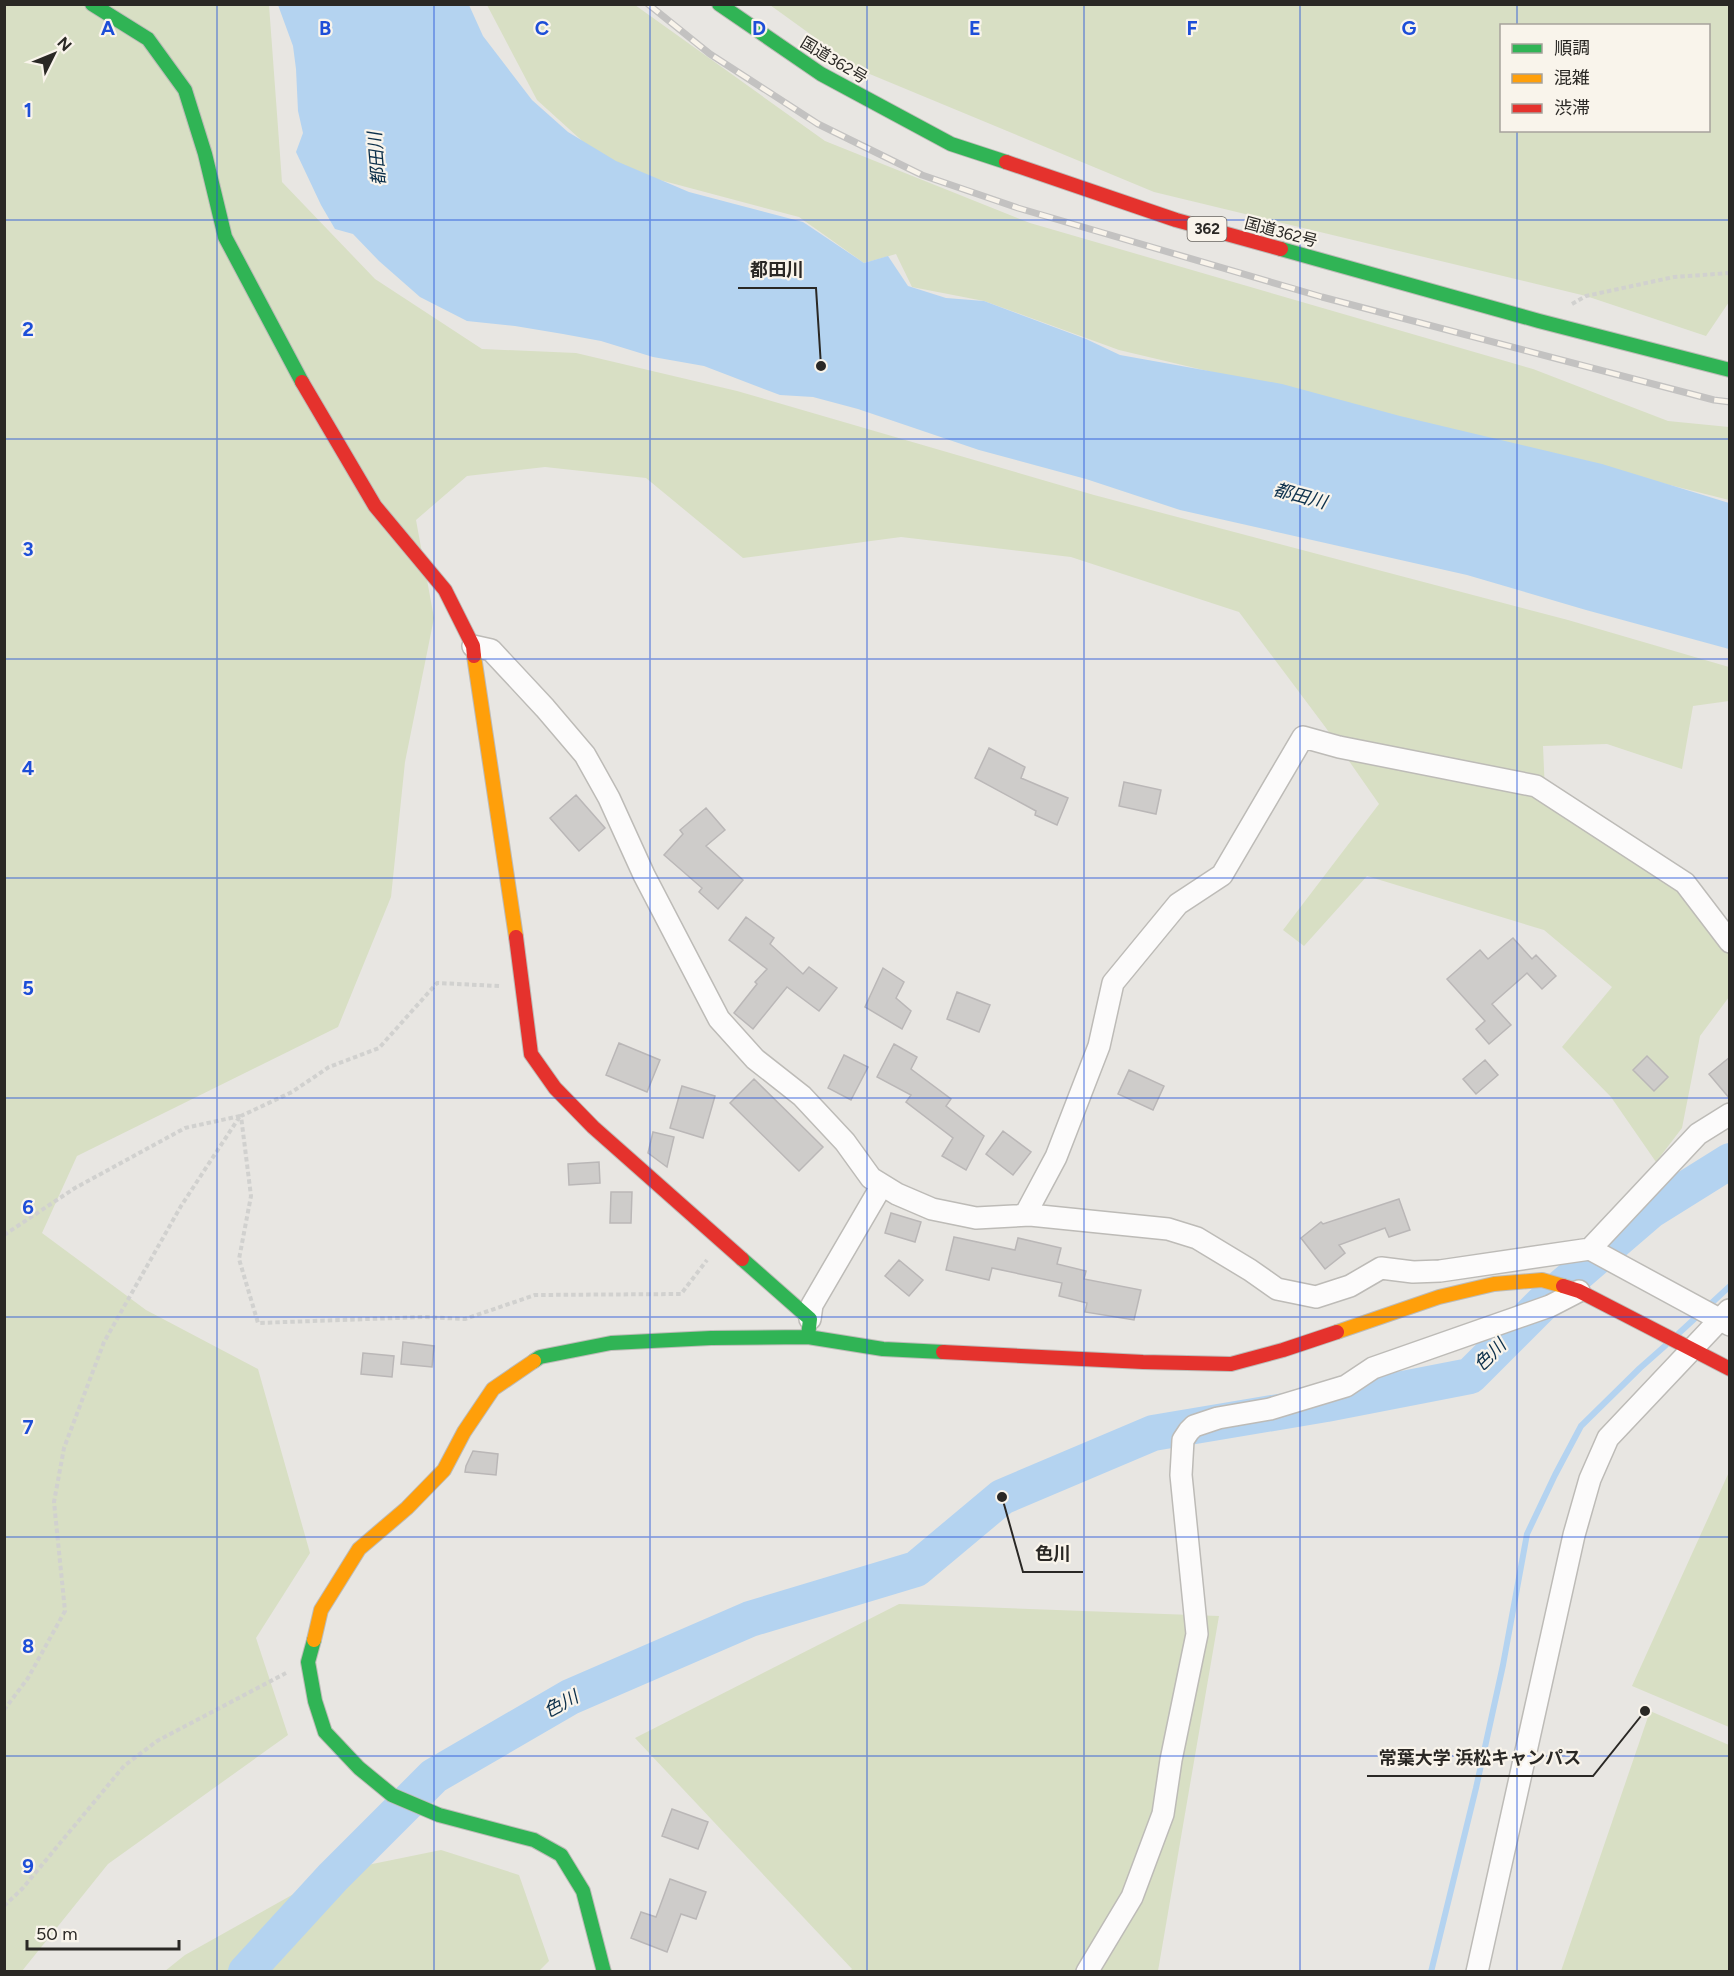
<svg xmlns="http://www.w3.org/2000/svg" width="1734" height="1976" font-family="Figtree,'Noto Sans JP',sans-serif">
<style>
.green{fill:#d8dfc4;fill-rule:evenodd}
.water{fill:#b4d3f0}
.lines{fill:none;stroke-linecap:round;stroke-linejoin:round}
.stream{stroke:#b4d3f0;stroke-width:6}
.river{stroke:#b4d3f0;stroke-width:36}
.building{fill:#ceccca;stroke:#bab7b7;stroke-width:1.5}
.street-casing{stroke:#bdbbb7;stroke-width:24}
.fast-casing{stroke:#bdbbb7;stroke-width:16}
.slow-casing{stroke:#bdbbb7;stroke-width:16}
.jam-casing{stroke:#bdbbb7;stroke-width:16}
.path{stroke:#d1d1cf;stroke-width:4;stroke-dasharray:4.5 3;stroke-linecap:butt}
.street{stroke:#fcfbfb;stroke-width:21}
.fast{stroke:#30b455;stroke-width:14}
.slow{stroke:#ff9f0a;stroke-width:14}
.jam{stroke:#e5322d;stroke-width:14}
.rail-casing{stroke:#c3c2c1;stroke-width:7}
.rail{stroke:#f9f4eb;stroke-width:4.5;stroke-dasharray:14;stroke-linecap:butt}
.grid{fill:none;stroke:#1d4ed8;stroke-width:1.5;stroke-opacity:0.55}
.labels{text-anchor:middle;dominant-baseline:central;stroke-width:4.5;stroke-linejoin:round;paint-order:stroke}
.shield{fill:#f9f4eb;stroke:#686560;stroke-width:1.5}
.shield-label{font-size:15px;font-weight:bold;fill:#2a2825}
.street-label{font-size:16px;fill:#2a2825;stroke:#f9f4eb}
.water-label{font-size:18px;font-style:italic;fill:#0c304b;stroke:#f9f4eb}
.grid-label{font-size:20px;text-anchor:middle;font-weight:bold;fill:#1d4ed8;stroke:#f9f4eb;stroke-width:4.5;stroke-linejoin:round;paint-order:stroke}
.leader{fill:none;stroke:#2a2825;stroke-width:2}
.callout-dot{fill:#2a2825;stroke:#f9f4eb;stroke-width:2}
.callout-label{font-size:18px;text-anchor:middle;font-weight:bold;fill:#2a2825;stroke:#f9f4eb;stroke-width:4.5;stroke-linejoin:round;paint-order:stroke}
</style>
<rect width="100%" height="100%" fill="#e8e6e2"/>
<!-- green -->
<path class="green" d="M5,5H269L282,182L375,279L482,349L576,353L737,391L1094,495L1568,620L1729,667V701L1693,706L1682,769L1607,744L1543,746L1545,792L1690,890L1729,944V997L1700,1036L1682,1128L1656,1162L1611,1097L1562,1047L1612,987L1544,930L1367,876L1304,946L1283,930L1379,804L1326,728L1239,612L1071,557L901,537L743,558L646,478L545,467L467,476L416,520L434,618L405,762L391,897L338,1027L77,1156L42,1233L146,1310L258,1369L310,1553L256,1638L288,1735L108,1864L22,1971L5,1972Z
M487,5H635L825,141L1030,223L1533,369L1668,421L1729,427V500L1394,415L1119,350L984,301L912,287L896,254L864,263L799,217L611,167L537,100Z
M770,5H1729V302L1706,336L1586,296L1154,192L860,70ZM1502,26H1708V130H1502Z
M1729,1472V1727L1632,1686Z
M899,1604L1219,1616L1158,1971H849L852,1969L635,1738Z
M1650,1711L1729,1745V1971H1561Z
M441,1850L519,1875L549,1961L539,1971H165L185,1955L333,1872Z"/>
<!-- water -->
<path class="water" d="M278,5H469L483,36L532,100L568,132L616,161L689,192L803,222L864,263L888,256L908,286L946,298L984,301L1086,339L1120,355L1282,384L1400,416L1602,464L1729,503V649L1586,610L1467,575L1180,510L1086,479L979,450L858,409L813,397L780,395L704,366L653,357L601,341L563,334L515,326L467,321L420,297L379,261L353,234L335,229L321,205L296,152L303,133L298,111L296,69L293,46Z"/>
<g class="lines">
<!-- stream -->
<path class="stream" d="M1678,1334L1730,1286
M1431,1972L1476,1788L1503,1665L1527,1534L1555,1475L1581,1426L1640,1368L1666,1345"/>
<!-- river -->
<path class="river" d="M246,1972L333,1877L434,1776L570,1697L750,1619L916,1569L1002,1497L1153,1433L1326,1404L1470,1376L1542,1304L1650,1211L1730,1161"/>
</g>
<!-- building -->
<path class="building" d="M989,748L1025,767L1021,778L1068,798L1057,825L1035,815L1036,811L975,778Z
M1124,782L1161,790L1156,814L1119,806Z
M576,795L605,828L579,851L550,818Z
M706,808L725,830L706,846L743,880L718,909L699,892L702,888L664,855L683,834L680,830Z
M746,917L774,938L770,944L803,974L809,967L837,988L819,1011L787,987L753,1029L734,1013L757,984L755,982L767,969L729,940Z
M1513,938L1532,959L1536,955L1556,976L1542,989L1527,973L1492,1004L1511,1025L1489,1044L1476,1029L1485,1021L1447,979L1480,950L1488,959Z
M883,968L904,982L896,998L911,1011L902,1029L865,1007Z
M957,992L990,1005L979,1032L947,1019Z
M619,1043L660,1060L647,1092L606,1075Z
M894,1044L917,1057L911,1069L951,1099L946,1106L984,1136L966,1170L942,1156L953,1138L906,1102L911,1095L877,1077Z
M844,1055L868,1067L851,1100L828,1088Z
M1647,1056L1668,1077L1654,1091L1633,1070Z
M1730,1057V1099L1709,1074Z
M1485,1060L1498,1075L1476,1094L1463,1079Z
M1129,1070L1164,1086L1153,1110L1118,1094Z
M754,1079L823,1147L799,1171L730,1103Z
M682,1086L715,1096L703,1138L670,1128Z
M1003,1131L1031,1152L1013,1175L986,1154Z
M653,1132L674,1137L667,1167L648,1153Z
M599,1162L600,1183L569,1185L568,1164Z
M611,1192H632L631,1223H610Z
M1399,1199L1410,1230L1389,1237L1385,1228L1339,1245L1345,1253L1325,1269L1301,1238L1321,1222L1323,1224Z
M891,1213L921,1222L915,1242L885,1233Z
M954,1237L1015,1250L1018,1238L1061,1248L1057,1264L1086,1271L1084,1279L1141,1290L1134,1320L1085,1312L1087,1303L1059,1296L1062,1283L992,1268L989,1280L946,1270Z
M899,1260L923,1280L909,1296L885,1276Z
M403,1342L434,1346L432,1367L401,1364Z
M363,1353L394,1356L392,1377L361,1374Z
M473,1451L498,1454L496,1475L465,1472L466,1466Z
M672,1809L708,1822L698,1849L662,1836Z
M670,1879L706,1892L696,1919L681,1914L667,1952L631,1938L641,1912L656,1917Z"/>
<g class="lines">
<!-- street casing -->
<g class="street-casing">
<path id="street" d="M473,646L491,650L545,708L585,755L609,798L644,875L719,1019L755,1059L802,1096L845,1142L871,1178L897,1194L932,1209L976,1218L1030,1215L1168,1229L1197,1238L1250,1270L1277,1289L1316,1297L1350,1286L1381,1268L1413,1272L1440,1271L1590,1249L1730,1325
M1025,1215L1056,1157L1099,1046L1113,983L1178,904L1222,875L1303,737L1339,747L1536,786L1685,883L1730,942
M1590,1249L1698,1134L1730,1114
M810,1319L812,1305L882,1185
M1087,1972L1132,1897L1163,1814L1171,1760L1197,1634L1181,1475L1183,1440L1189,1431L1194,1426L1218,1418L1270,1409L1346,1386L1373,1368L1550,1306L1579,1291
M1477,1972L1574,1535L1590,1479L1608,1438L1729,1310"/>
</g>
<!-- fast casing -->
<g class="fast-casing">
<path id="fast" d="M92,4L148,39L185,90L205,154L225,237L302,382
M719,4L821,74L951,144L1006,162
M1281,249L1539,321L1730,370
M742,1259L810,1319L808,1337
M534,1361L540,1357L611,1343L711,1338L808,1337L883,1349L943,1352
M314,1640L308,1662L315,1701L325,1732L359,1768L392,1795L439,1815L534,1840L561,1855L583,1891L604,1972"/>
</g>
<!-- slow casing -->
<g class="slow-casing">
<path id="slow" d="M474,656L516,937
M1337,1332L1439,1297L1494,1284L1542,1280L1563,1286
M314,1640L321,1610L359,1549L407,1508L444,1470L464,1432L493,1389L534,1361"/>
</g>
<!-- jam casing -->
<g class="jam-casing">
<path id="jam" d="M1006,162L1176,220L1281,249
M302,382L375,506L445,590L473,646L474,656
M516,937L531,1054L555,1088L593,1127L742,1259
M1563,1286L1579,1291L1730,1369
M943,1352L1143,1362L1231,1364L1283,1350L1337,1332"/>
</g>
<!-- path -->
<path class="path" d="M1572,304L1586,296L1674,277L1730,273
M499,986L437,983L379,1048L329,1067L292,1092L241,1116L251,1196L239,1259L258,1323L424,1317L465,1319L535,1295L681,1294L707,1260
M4,1235L75,1188L185,1128L240,1116
M4,1710L28,1678L65,1611L54,1502L64,1448L104,1342L181,1206L240,1116
M4,1906L22,1889L124,1766L157,1741L286,1673"/>
<!-- street -->
<use href="#street" class="street"/>
<!-- fast -->
<use href="#fast" class="fast"/>
<!-- slow -->
<use href="#slow" class="slow"/>
<!-- jam -->
<use href="#jam" class="jam"/>
<!-- rail casing -->
<g class="rail-casing">
<path id="rail" d="M648,4L710,54L818,124L922,175L1018,208L1322,297L1714,400L1730,402"/>
</g>
<!-- rail -->
<use href="#rail" class="rail"/>
</g>
<!-- grid -->
<path class="grid" d="M217,4V1972M434,4V1972M650,4V1972M867,4V1972M1084,4V1972M1300,4V1972M1517,4V26M1517,130V1972M4,220H1730M4,439H1730M4,659H1730M4,878H1730M4,1098H1730M4,1317H1730M4,1537H1730M4,1756H1730"/>
<g class="labels">
<!-- shield labels -->
<rect class="shield" x="1187.5" y="217" width="39" height="24" rx="4.5"/>
<g class="shield-label">
<text x="1207" y="229">362</text>
</g>
<!-- street labels -->
<g class="street-label">
<text transform="translate(834 60) rotate(31)">国道362号</text>
<text transform="translate(1281 232) rotate(15)">国道362号</text>
</g>
<!-- water labels -->
<g class="water-label">
<text transform="translate(377 159) rotate(-95)">都田川</text>
<text transform="translate(1300 496) rotate(15)">都田川</text>
<text transform="translate(1490 1355) rotate(-45)">色川</text>
<text transform="translate(561 1704) rotate(-28)">色川</text>
</g>
</g>
<g class="grid-label">
<text x="108" y="35">A</text>
<text x="325" y="35">B</text>
<text x="542" y="35">C</text>
<text x="759" y="35">D</text>
<text x="975" y="35">E</text>
<text x="1192" y="35">F</text>
<text x="1409" y="35">G</text>
<text x="28" y="117">1</text>
<text x="28" y="336">2</text>
<text x="28" y="556">3</text>
<text x="28" y="775">4</text>
<text x="28" y="995">5</text>
<text x="28" y="1214">6</text>
<text x="28" y="1434">7</text>
<text x="28" y="1653">8</text>
<text x="28" y="1873">9</text>
</g>
<!-- callouts -->
<path class="leader" d="M821 366L816 288H738M1002 1497L1023 1572H1083M1645 1711L1593 1776H1367"/>
<g class="callout-dot">
<circle cx="821" cy="366" r="6"/>
<circle cx="1002" cy="1497" r="6"/>
<circle cx="1645" cy="1711" r="6"/>
</g>
<g class="callout-label">
<text x="777" y="276">都田川</text>
<text x="1053" y="1560">色川</text>
<text x="1480" y="1764">常葉大学 浜松キャンパス</text>
</g>
<!-- border -->
<rect width="1734" height="1976" fill="none" stroke="#2a2825" stroke-width="12"/>
<!-- legend -->
<rect x="1500" y="24" width="210" height="108" fill="#f9f4eb" stroke="#a6a29c" stroke-width="1.5"/>
<rect x="1512" y="44" width="30" height="9" fill="#30b455" stroke="#a6a29c" stroke-width="1.5"/>
<text x="1554" y="54" font-size="18" fill="#2a2825">順調</text>
<rect x="1512" y="74" width="30" height="9" fill="#ff9f0a" stroke="#a6a29c" stroke-width="1.5"/>
<text x="1554" y="84" font-size="18" fill="#2a2825">混雑</text>
<rect x="1512" y="104" width="30" height="9" fill="#e5322d" stroke="#a6a29c" stroke-width="1.5"/>
<text x="1554" y="114" font-size="18" fill="#2a2825">渋滞</text>
<!-- north arrow -->
<g transform="translate(54 54) rotate(47)" stroke="#f9f4eb" stroke-width="4.5" paint-order="stroke">
<path d="M0-4.5L10 22L0 15L-10 22Z" fill="#2a2825"/>
<text y="-9" font-size="16" font-weight="bold" text-anchor="middle" fill="#2a2825">N</text>
</g>
<!-- scale -->
<path d="M27 1940v9h152v-9" fill="none" stroke="#2a2825" stroke-width="3"/>
<text x="36" y="1940" font-size="18" fill="#2a2825" stroke="#f9f4eb" stroke-width="4.5" paint-order="stroke">50 m</text>
</svg>
